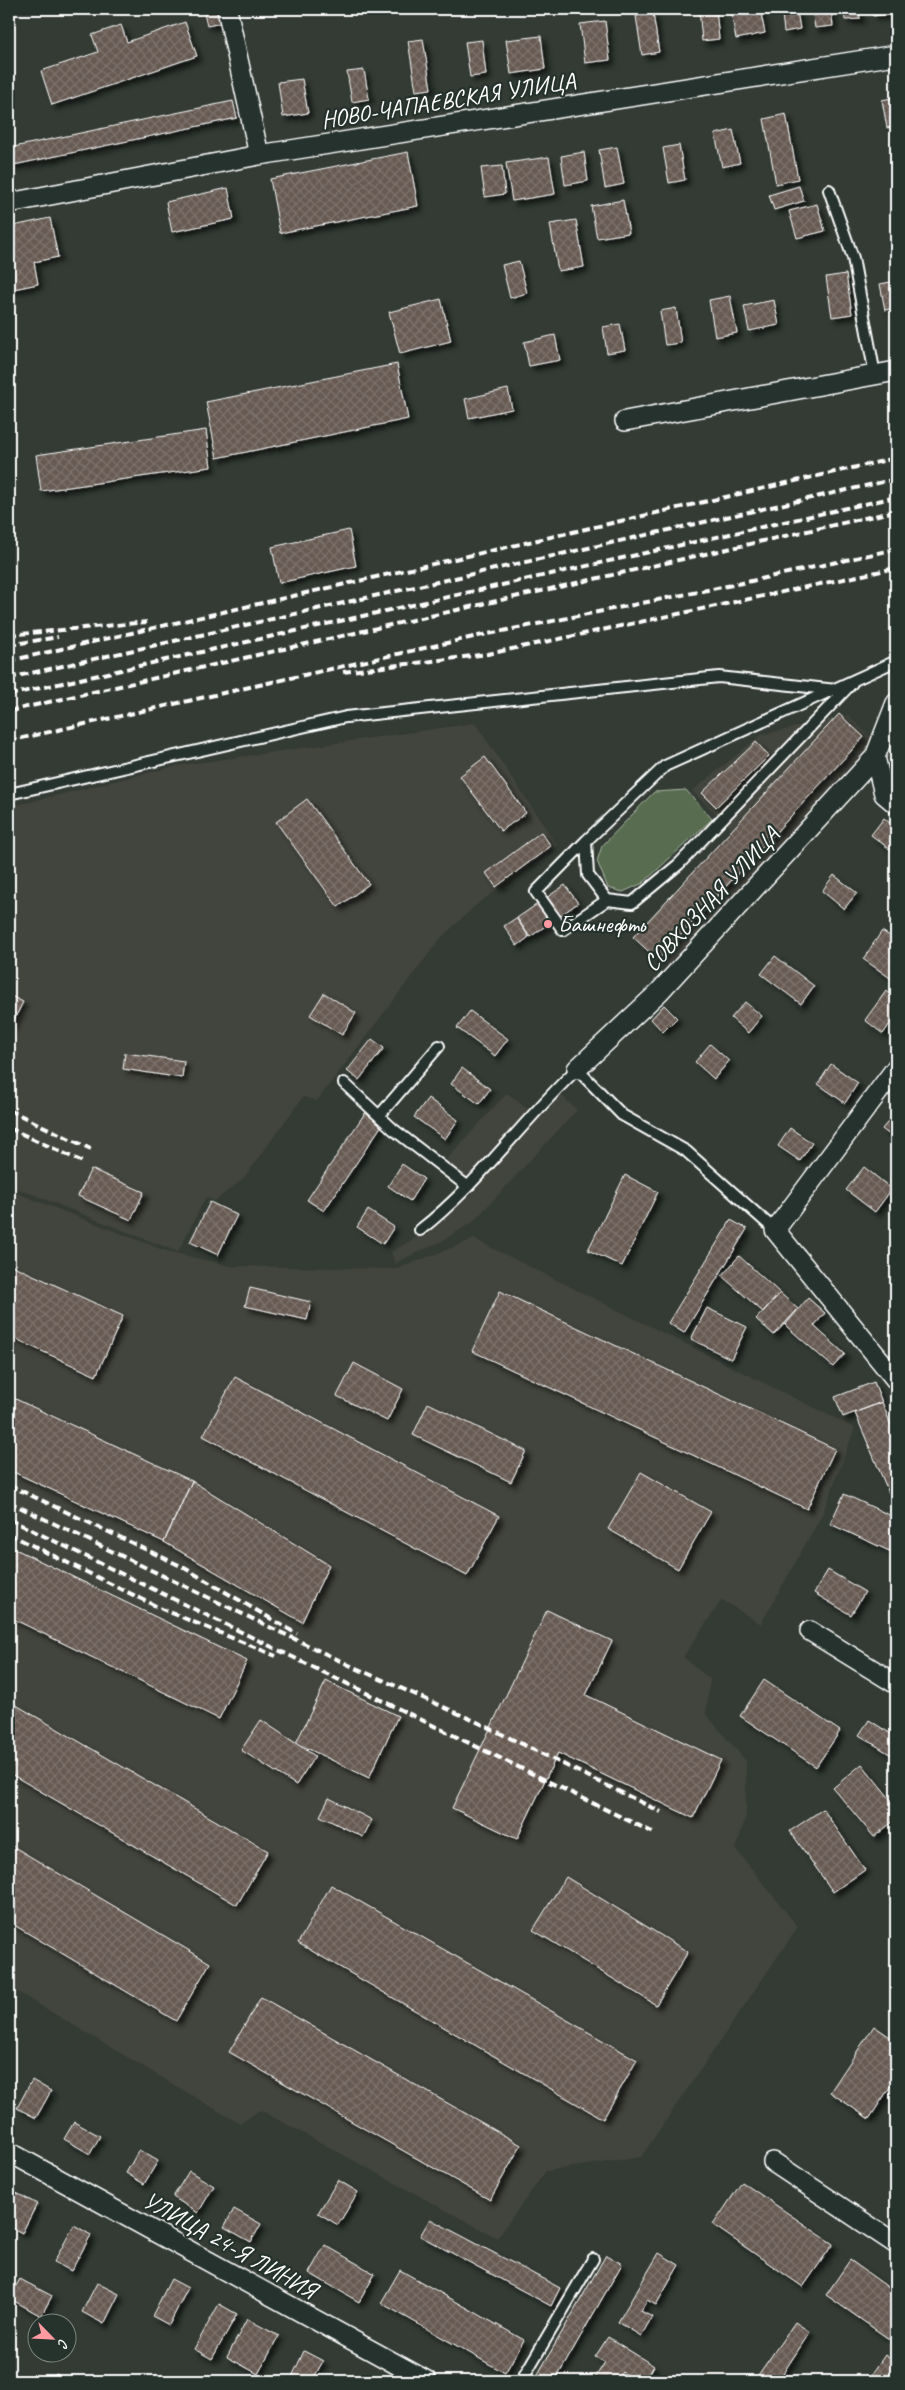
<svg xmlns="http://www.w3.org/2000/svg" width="905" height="2390" font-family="Caveat,sans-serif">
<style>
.built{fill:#42443d}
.green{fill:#586d50;stroke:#acb6a8}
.building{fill:url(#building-cross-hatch);stroke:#fff;filter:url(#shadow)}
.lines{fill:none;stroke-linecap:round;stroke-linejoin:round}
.lane-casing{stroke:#fff;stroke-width:14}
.street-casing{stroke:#fff;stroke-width:22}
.lane{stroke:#26332d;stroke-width:10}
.street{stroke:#26332d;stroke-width:19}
.rail{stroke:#fff;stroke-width:4;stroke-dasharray:8 4;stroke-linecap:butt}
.poi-dot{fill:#ff9aa2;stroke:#26332d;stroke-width:2}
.labels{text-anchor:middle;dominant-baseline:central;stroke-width:4.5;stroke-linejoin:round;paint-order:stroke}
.street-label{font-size:24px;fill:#fff;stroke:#26332d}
.poi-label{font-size:24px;fill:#fff;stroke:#26332d;text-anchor:start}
</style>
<defs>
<pattern id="building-cross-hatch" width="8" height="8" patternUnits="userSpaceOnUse" patternTransform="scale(1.25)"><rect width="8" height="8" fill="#665a52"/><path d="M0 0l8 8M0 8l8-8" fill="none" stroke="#7d736c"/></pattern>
<filter id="shadow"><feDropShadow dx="4.5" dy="4.5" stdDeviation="2.5" flood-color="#0009"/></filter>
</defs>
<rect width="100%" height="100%" fill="#333b34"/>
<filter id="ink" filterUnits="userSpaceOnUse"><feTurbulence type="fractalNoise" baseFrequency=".02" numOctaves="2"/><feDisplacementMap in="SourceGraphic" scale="10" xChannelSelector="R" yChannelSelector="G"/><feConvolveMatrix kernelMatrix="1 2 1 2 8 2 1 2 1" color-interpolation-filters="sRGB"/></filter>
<g filter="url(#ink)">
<!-- built -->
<path class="built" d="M848,715L877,743L670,967L637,935L732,830L692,791L761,735Z
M475,723L558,846L476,905L440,939L317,1101L303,1097L244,1178L215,1201L206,1197L178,1252L9,1185V807L176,766Z
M507,1093L539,1118L561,1095L577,1110L473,1222L442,1241L395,1263L391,1252L434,1227L478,1188L446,1160Z
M9,1190L163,1250L230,1266L397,1269L474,1239L855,1428L823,1513L761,1624L722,1600L683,1657L710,1679L706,1714L746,1761V1816L736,1849L798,1927L641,2157L546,2171L497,2238L260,2110L240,2124L9,1987Z"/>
<!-- green -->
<path class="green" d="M686,790L712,819L643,883L623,892L608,888L597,861L602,846L654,792Z"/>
<!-- building -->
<path class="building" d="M203,9H223L227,22L207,26Z
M699,9H716L719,39L702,41Z
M747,9H760L765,33L736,39L731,12Z
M812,9H831L833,26L815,28Z
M844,9H859L860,19L845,20Z
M872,9H889L890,14L873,16Z
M797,11L800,29L784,32L782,14Z
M653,13L659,52L642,55L636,16Z
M605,21L610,60L585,63L580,24Z
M185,22L197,56L52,105L41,71L98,52L92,35L121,25L127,42Z
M541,36L545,69L511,74L506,40Z
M423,39L431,89L416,91L408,41Z
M482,40L486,75L470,77L465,42Z
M364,70L369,99L352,102L347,72Z
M302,79L308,113L283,117L278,82Z
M896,97V126L887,128L882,100Z
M233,101L237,118L9,166V148Z
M786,114L798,179L776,184L764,119Z
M733,130L740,163L722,167L715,134Z
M679,145L685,180L669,183L663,148Z
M617,147L624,184L605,188L599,150Z
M408,152L418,206L280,233L270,179Z
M584,152L588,181L565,185L561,156Z
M549,157L555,194L512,201L506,163Z
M502,166L505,194L485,197L481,168Z
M799,186L804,201L774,210L769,195Z
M228,188L234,219L172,232L166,202Z
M623,200L629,233L597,238L591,206Z
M817,204L825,231L797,238L789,211Z
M50,218L58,257L34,262L38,284L9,290V227Z
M576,220L584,267L558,271L550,224Z
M519,261L527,293L510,298L502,265Z
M846,274L852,314L832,317L826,277Z
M896,281V308L885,310L880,284Z
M730,296L737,333L715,337L709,300Z
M441,299L451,341L400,354L389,312Z
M774,300L779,325L749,331L744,306Z
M676,308L681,343L665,345L660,311Z
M620,324L625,350L607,353L603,327Z
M555,335L560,360L529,366L524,342Z
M397,364L408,419L217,458L206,402Z
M508,389L512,409L469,418L465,399Z
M206,430L211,467L41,491L36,455Z
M349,530L356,566L279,583L272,547Z
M839,714L864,737L658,960L633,937Z
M756,742L769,756L716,807L702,793Z
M485,757L526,813L501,831L460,776Z
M307,799L369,884L338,907L276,822Z
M884,818L896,828V854L871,835Z
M541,832L551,846L496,887L486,873Z
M834,875L857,893L844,909L822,891Z
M565,885L578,903L530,937L517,918Z
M516,918L529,937L517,946L504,926Z
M882,931L896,940V975L893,980L863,959Z
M775,956L814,986L801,1004L761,974Z
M886,991L896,999V1015L883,1034L865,1020Z
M324,993L356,1013L342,1035L310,1015Z
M9,995L23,1002L9,1030Z
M745,1002L762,1016L748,1033L731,1018Z
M664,1005L677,1018L663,1032L651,1019Z
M470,1011L508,1039L495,1056L457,1028Z
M372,1039L384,1048L359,1080L347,1071Z
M710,1044L729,1061L714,1079L695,1062Z
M125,1053L184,1061L182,1078L123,1069Z
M831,1064L858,1083L845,1103L818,1084Z
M462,1068L490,1089L479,1104L451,1084Z
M428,1098L458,1120L445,1139L414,1117Z
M896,1112V1140L882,1129Z
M365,1113L382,1125L324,1211L307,1200Z
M790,1128L812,1143L800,1161L778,1146Z
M402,1164L424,1179L410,1201L388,1186Z
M864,1167L892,1189L875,1212L846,1190Z
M91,1169L144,1192L131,1220L78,1196Z
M625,1175L658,1192L622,1266L588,1250Z
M210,1202L237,1215L218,1255L190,1242Z
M368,1210L394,1227L383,1244L357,1227Z
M731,1220L747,1229L684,1333L668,1323Z
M739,1256L780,1293L763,1312L722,1276Z
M9,1264L123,1316L96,1376L9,1336Z
M250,1288L311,1302L307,1320L245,1306Z
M500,1291L835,1449L807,1509L472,1351Z
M780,1293L798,1309L774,1335L756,1319Z
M808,1298L825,1313L814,1326L845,1354L833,1367L785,1325Z
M707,1308L747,1327L731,1359L691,1339Z
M354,1363L403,1389L387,1421L337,1396Z
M235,1377L499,1516L467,1576L203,1436Z
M874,1382L882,1402L843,1417L835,1397Z
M9,1396L192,1481L164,1542L9,1470Z
M882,1402L896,1438V1496L891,1498L855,1413Z
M428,1403L526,1451L511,1482L413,1435Z
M641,1472L711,1512L678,1569L608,1529Z
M192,1481L329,1565L302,1622L164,1542Z
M844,1494L896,1518V1554L830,1524Z
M9,1546L247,1661L219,1719L9,1617Z
M828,1570L865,1592L851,1615L814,1593Z
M547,1610L612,1641L586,1695L721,1760L693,1818L558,1753L517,1839L452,1808Z
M764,1680L840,1731L816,1767L740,1716Z
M326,1681L398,1716L369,1778L296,1743Z
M16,1705L268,1851L237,1905L9,1773V1717Z
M261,1720L315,1756L296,1785L241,1750Z
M869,1720L896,1737V1758L859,1735Z
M862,1764L896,1806V1819L874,1837L833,1788Z
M329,1798L372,1820L363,1837L320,1816Z
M823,1809L865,1870L833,1892L790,1831Z
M9,1844L210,1963L176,2021L9,1922Z
M566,1877L688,1952L656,2005L533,1930Z
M331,1885L637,2060L603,2119L298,1943Z
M261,1997L521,2145L490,2200L229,2052Z
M874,2026L896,2041V2078L869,2119L830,2092Z
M32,2080L51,2091L36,2118L17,2108Z
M74,2122L100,2136L90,2154L64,2139Z
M139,2150L158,2161L144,2184L126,2173Z
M189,2171L214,2186L198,2213L173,2197Z
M338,2180L358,2192L338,2225L318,2213Z
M742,2182L833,2244L803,2287L713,2225Z
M9,2189L37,2204L22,2233L9,2226Z
M234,2209L261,2224L251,2242L224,2227Z
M430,2219L560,2288L551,2306L420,2236Z
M74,2225L91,2235L71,2271L54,2262Z
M325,2245L375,2274L359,2302L309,2273Z
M659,2253L679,2265L656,2305L647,2300L641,2311L652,2317L641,2336L618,2322Z
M606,2255L622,2264L555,2381H534Z
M850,2260L896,2293V2344L826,2295Z
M400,2270L524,2340L505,2373L381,2303Z
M20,2279L52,2296L41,2316L9,2298Z
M171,2279L188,2288L169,2325L152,2316Z
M97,2283L119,2294L104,2324L82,2312Z
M219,2304L237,2314L212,2359L194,2349Z
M247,2319L279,2336L258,2374L227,2357Z
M795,2322L810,2332L778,2381H754Z
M608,2337L654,2366L645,2381H636L622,2372L616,2381H593L605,2362L595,2357Z
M304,2351L323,2361L312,2381H290Z
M896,2354V2381H867L885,2355L892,2360Z
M56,2374L71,2381H52Z"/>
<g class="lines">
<!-- lane casing -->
<g class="lane-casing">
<path id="lane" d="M829,190L853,258L875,375
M852,683L679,864L632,903L607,900L588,875L586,841L665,766L896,661
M9,794L346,717L719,677L836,690
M586,841L536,892L563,930L607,900
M344,1083L393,1129L467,1186
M379,1116L439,1046
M420,1230C479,1184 523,1120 577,1069L622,1115L686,1151L775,1230
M521,2381L593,2259"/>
</g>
<!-- street casing -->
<g class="street-casing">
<path id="street" d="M227,9L259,155
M9,203L259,155L896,55
M625,421L896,371
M896,703L875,757L884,794L896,804
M896,1068L775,1230L896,1380
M577,1069L659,992L875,757
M810,1631L896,1684
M9,2152L427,2381
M773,2162L896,2244"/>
</g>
<!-- lane -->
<use href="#lane" class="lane"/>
<!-- street -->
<use href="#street" class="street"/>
<!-- rail -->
<path class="rail" d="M9,635L147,622
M9,645L58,637
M9,661L896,458
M343,672L488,654L896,568
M9,678L896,479
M9,695L896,497
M9,711L896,511
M9,741L478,636L742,583L896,549
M9,1110L91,1149
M9,1128L85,1163
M9,1485L181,1566L297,1634
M9,1502L349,1665L477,1722L661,1812
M9,1519L656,1834
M9,1534L162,1609L276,1656"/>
</g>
</g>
<!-- markers -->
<circle class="poi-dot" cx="548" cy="924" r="5"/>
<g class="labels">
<!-- street labels -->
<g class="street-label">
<text transform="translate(448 100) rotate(-9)">НОВО-ЧАПАЕВСКАЯ УЛИЦА</text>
<text transform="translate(711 899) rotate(-47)">СОВХОЗНАЯ УЛИЦА</text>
<text transform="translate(230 2245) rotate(29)">УЛИЦА 24-Я ЛИНИЯ</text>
</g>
<!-- poi labels -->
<g class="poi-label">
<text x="558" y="924">Башнефть</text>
</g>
</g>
<!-- margin -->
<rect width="905" height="2390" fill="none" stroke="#26332d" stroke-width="30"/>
<rect x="15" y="15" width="875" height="2360" fill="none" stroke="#fff" stroke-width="2" filter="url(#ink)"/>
<!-- north arrow -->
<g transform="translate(52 2338) rotate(114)"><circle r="24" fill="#26332d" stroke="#7d8581"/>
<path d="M0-4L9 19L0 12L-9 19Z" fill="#ff9aa2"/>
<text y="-8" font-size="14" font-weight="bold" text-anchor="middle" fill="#ffffff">С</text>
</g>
</svg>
